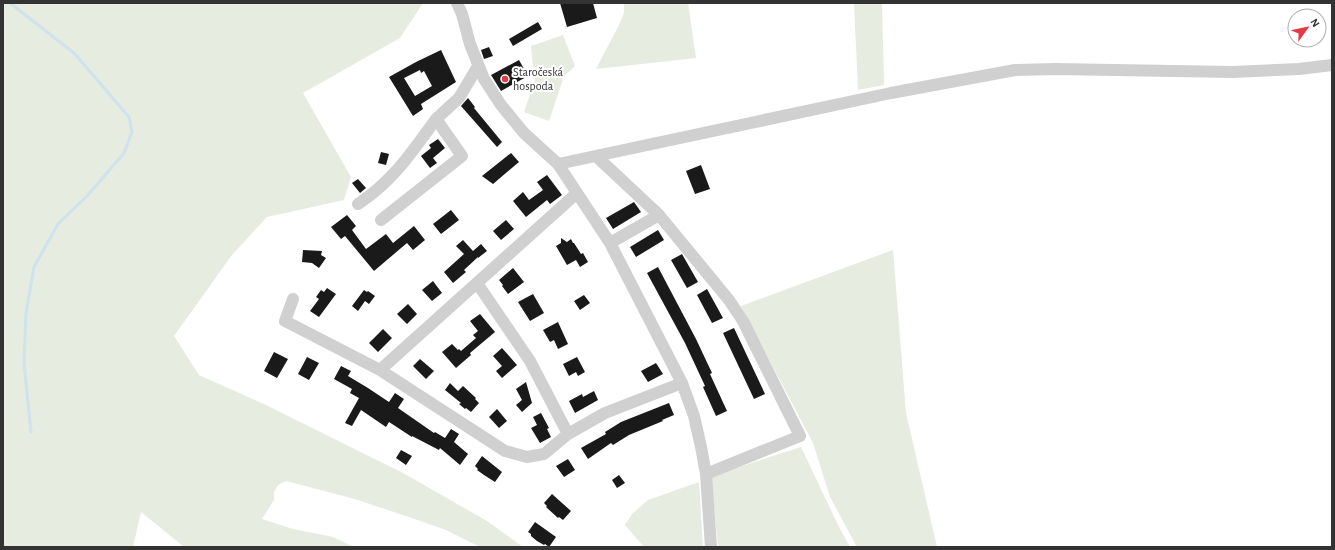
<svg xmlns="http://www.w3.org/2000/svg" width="1335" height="550" font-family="'Alegreya Sans',sans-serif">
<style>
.green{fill:#e6ecdf}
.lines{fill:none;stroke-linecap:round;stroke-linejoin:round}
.stream{stroke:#cfe2ee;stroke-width:3}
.building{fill:#1a1a1a;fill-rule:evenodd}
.minor{stroke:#d0d0d0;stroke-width:12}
.poi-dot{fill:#e63946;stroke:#fff;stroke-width:1.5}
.labels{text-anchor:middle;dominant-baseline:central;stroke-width:4;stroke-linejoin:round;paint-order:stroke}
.poi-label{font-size:12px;fill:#333;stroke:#fff;text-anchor:start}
</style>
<rect width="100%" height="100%" fill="#fff"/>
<!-- green -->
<path class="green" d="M3,3H423L400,38L303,93L351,177L344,200L267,217L232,255L174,336L199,375L266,405L403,473L487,521L523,547H480L446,530L412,518L355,499L286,481L278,485L274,492V500L262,519L293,529L333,537L354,547H184L141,512L133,547H3Z
M624,3H688L696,58L596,69L619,25L624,13Z
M854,3H882L884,85L858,90Z
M563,35L575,66L564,76L533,67L531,46Z
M538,71L563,79L549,121L524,112Z
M893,250L906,413L937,547H857L830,497L813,443L741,306Z
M801,447L839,527L850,547H718L711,476Z
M699,482L703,547H644L625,525L632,514L648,500Z"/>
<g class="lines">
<!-- stream -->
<path class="stream" d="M10,3L74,53L129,117L132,132L124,153L88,195L58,224L34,267L26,313L24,363L31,432"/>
</g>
<!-- building -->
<path class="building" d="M560,3H593L597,18L567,27Z
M538,22L542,29L513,46L509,39Z
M489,47L493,56L484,59L481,50Z
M441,50L456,82L421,104L423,109L413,116L389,77L416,62ZM420,70L421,73L424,71L432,86L415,96L404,78Z
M519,60L528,76L501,91L491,75Z
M468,98L475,107L474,108L502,142L497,147L461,106Z
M438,139L445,148L433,158L437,163L430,168L421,156L431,148L429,145Z
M381,152L389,154L386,165L378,163Z
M511,153L519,162L493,184L482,176Z
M701,165L710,189L695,194L686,171Z
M547,175L562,195L550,204L547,200L526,217L513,201L523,192L529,200L543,190L537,182Z
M358,179L366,188L360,193L352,183Z
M634,202L641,212L613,229L606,218Z
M451,210L459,220L441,234L433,224Z
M347,215L356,226L352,230L366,249L386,234L393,243L414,226L425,240L413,250L407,243L374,271L345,236L341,239L331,227Z
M506,220L514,229L501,240L493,231Z
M658,230L664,240L636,257L630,247Z
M561,238L567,242L571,239L573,243H574L581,254L583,253L588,262L580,267L576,260L567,265L556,246L561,243Z
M463,240L473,251L481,244L487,251L478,258V257L464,270L466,272L453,283L444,272L464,254L456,246Z
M303,250L322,251L321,255L326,258L319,268L312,263L302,262Z
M682,254L698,282L687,288L671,260Z
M658,267L696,339L712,373L710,374L727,411L716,416L703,387L705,386L685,343L647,273Z
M513,268L524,282L508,294L502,286L503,285L499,280Z
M433,281L442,293L432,301L422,290Z
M327,288L336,294L319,317L310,311L319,299L316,297L321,290L324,292Z
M707,289L723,318L712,323L697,295Z
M364,290L367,292L368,291L375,296L369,304L365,301L358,311L352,306Z
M533,294L544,313L530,321L518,302Z
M584,295L590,303L580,310L574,301Z
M408,304L417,314L407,324L397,314Z
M480,314L495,332L470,353L471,355L456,368L442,352L452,344L458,350L459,349L461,351L476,338L473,335L478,331L470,321Z
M558,322L568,344L558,349L554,340L550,342L543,330Z
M734,328L765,394L754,399L723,333Z
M383,329L392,338L378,352L369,343Z
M502,348L517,365L502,378L496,371L502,366L493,356Z
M274,352L288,359L277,378L264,371Z
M307,357L319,363L309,380L298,374Z
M577,357L585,372L578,376L576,372L569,376L563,364Z
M420,359L434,371L426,379L413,366Z
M656,363L663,374L648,382L641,371Z
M341,366L351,371L348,376L368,388L389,402L395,393L404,399L398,408L434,433L435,432L445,438L451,429L459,434L454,442L468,454L460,465L440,448L439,450L412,436V437L389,422L386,427L361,410L352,426L345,423L359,398L350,393L352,389L334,379Z
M526,382L532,403L522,412L516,405L522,400L516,389Z
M450,383L458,391L463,386L476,398L475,399L479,403L471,412L466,408L465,409L459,404L461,403L445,390Z
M594,391L598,400L575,413L569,401L582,394L583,397Z
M669,403L674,415L662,420L663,421L629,435L613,445L611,443L588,459L581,448L606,434L605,432L621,422Z
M497,409L507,421L499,428L489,417Z
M541,413L549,428L547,429L551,437L540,443L531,428L537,425L533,417Z
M401,450L412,456L406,465L396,458Z
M482,456L502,472L495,482L484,475L477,470L478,469L475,466Z
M568,459L575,470L564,477L556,466Z
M619,475L625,483L617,488L612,480Z
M552,494L571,511L563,520L559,517L558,518L546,507L547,506L544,503Z
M535,522L556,537L549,547L545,544L544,545L537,541L531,536V534L528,532Z"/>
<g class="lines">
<!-- minor -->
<path class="minor" d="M457,3L462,14L470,44L484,79L501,105L524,133L558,164L610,243L682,383L694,416L701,447L706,474L711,547
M596,156L659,215L729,300L743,321L800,436L706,474
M558,164L891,93L1015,70L1055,69L1233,72L1299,69L1332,65
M358,204C393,181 412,152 436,119
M381,220L462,156L436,119L459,98L478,66
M610,243L659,215
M477,283L530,361L568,434
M293,299L285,321L380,370L505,451L527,457L544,454L568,434L605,413L682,383
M380,370L577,193"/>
</g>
<!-- markers -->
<circle class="poi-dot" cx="505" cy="79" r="4"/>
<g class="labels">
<!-- poi labels -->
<g class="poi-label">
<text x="513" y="72">Staročeská<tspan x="513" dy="14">hospoda</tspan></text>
</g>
</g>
<!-- border -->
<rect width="1335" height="550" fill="none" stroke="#333333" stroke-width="8"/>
<!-- north arrow -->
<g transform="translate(1307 28) rotate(57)"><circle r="19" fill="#ffffff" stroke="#adadad"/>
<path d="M0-3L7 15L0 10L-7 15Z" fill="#e63946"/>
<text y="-6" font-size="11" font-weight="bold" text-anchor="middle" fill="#333333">N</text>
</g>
</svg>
